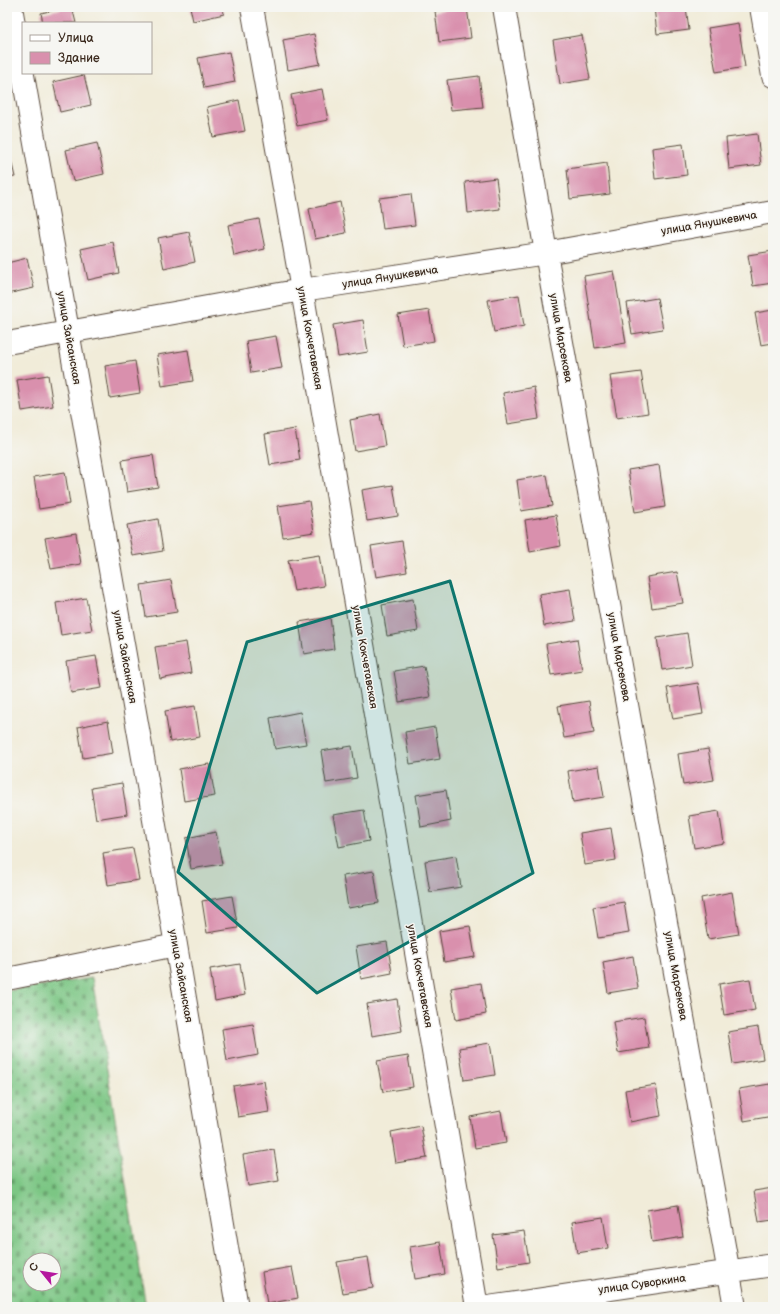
<svg xmlns="http://www.w3.org/2000/svg" width="780" height="1314" font-family="'Balsamiq Sans',sans-serif">
<style>
.cemetery{fill:url(#cemetery-stones);stroke:#5b7851;fill-rule:evenodd}
.building{fill:#d990ad}
.lines{fill:none;stroke-linecap:round;stroke-linejoin:round}
.street-casing{stroke:#56473a;stroke-width:24}
.street{stroke:#fff;stroke-width:22}
.marked{fill:#0f766e;fill-opacity:0.2;stroke:#0f766e;stroke-width:3;stroke-linejoin:round}
.labels{text-anchor:middle;dominant-baseline:central;stroke-width:3;stroke-linejoin:round;paint-order:stroke}
.street-label{font-size:11px;fill:#3b2a1e;stroke:#f6f6f2}
</style>
<defs>
<pattern id="cemetery-stones" width="16" height="16" patternUnits="userSpaceOnUse"><rect width="16" height="16" fill="#7bc684"/><path d="M2 7V4a2 2 0 0 1 4 0v3zM10 15v-3a2 2 0 0 1 4 0v3z" fill="#66a16b"/></pattern>
</defs>
<rect width="100%" height="100%" fill="#f6f6f2"/>
<filter id="ink" filterUnits="userSpaceOnUse"><feTurbulence type="fractalNoise" baseFrequency=".025" numOctaves="2"/><feDisplacementMap in="SourceGraphic" scale="8" xChannelSelector="R" yChannelSelector="G"/><feConvolveMatrix kernelMatrix="1 2 1 2 8 2 1 2 1" color-interpolation-filters="sRGB"/></filter>
<filter id="wash" filterUnits="userSpaceOnUse"><feTurbulence type="fractalNoise" baseFrequency=".012" numOctaves="4" result="noise"/><feDisplacementMap in="SourceGraphic" scale="16" xChannelSelector="R" yChannelSelector="G"/><feGaussianBlur stdDeviation="0.9" result="paint"/><feColorMatrix in="noise" values="0 0 0 0 0 0 0 0 0 0 0 0 0 0 0 0 0 1.4 0 .05"/><feComposite in="paint" operator="in"/></filter>
<g filter="url(#wash)">
<rect width="100%" height="100%" fill="#f1ecd9"/>
<!-- cemetery -->
<path class="cemetery" d="M92,978L146,1307H7V991ZM30,1260H54V1284H30Z"/>
<g id="blocks">
<!-- building -->
<path class="building" d="M69,7H72L76,23H43L41,13Z
M190,7H223L224,14L193,21Z
M467,7L471,38L439,42L435,11Z
M654,7H686L689,30L657,34Z
M738,23L745,67L716,72L708,28Z
M314,34L320,64L288,70L283,40Z
M582,35L590,79L560,84L553,40Z
M229,52L235,82L204,88L198,58Z
M84,75L91,105L60,112L53,82Z
M479,76L483,107L451,110L447,80Z
M322,89L328,120L297,126L291,95Z
M239,100L245,131L213,137L207,107Z
M757,134L761,165L729,169L726,138Z
M97,143L104,174L73,181L66,150Z
M683,144L687,175L655,179L652,148Z
M7,147H8L15,177L7,178Z
M607,163L610,194L570,199L567,169Z
M496,178L500,209L468,213L465,182Z
M411,194L415,225L383,229L379,198Z
M340,202L346,233L315,239L309,209Z
M259,219L265,249L234,256L228,225Z
M189,232L195,262L164,269L158,238Z
M113,242L119,273L88,280L81,249Z
M773,251V283L753,286L748,255Z
M27,258L34,288L7,294V263Z
M614,271L626,343L595,348L584,276Z
M519,295L524,326L494,332L488,300Z
M657,298L663,329L632,334L627,303Z
M429,310L434,341L403,346L398,315Z
M773,310V343L761,345L755,313Z
M363,320L368,352L338,357L333,325Z
M276,336L282,368L251,373L246,341Z
M188,350L193,381L162,386L157,355Z
M135,361L140,393L110,398L105,366Z
M641,372L648,413L617,418L610,376Z
M48,375L53,406L22,411L17,380Z
M534,387L539,419L508,424L503,393Z
M380,414L385,446L355,451L350,420Z
M295,429L300,460L270,465L265,434Z
M153,455L158,487L127,492L122,460Z
M659,465L665,507L635,512L628,470Z
M65,472L70,504L39,509L34,477Z
M547,475L552,506L521,511L517,480Z
M393,485L398,516L367,521L362,490Z
M309,501L314,532L283,537L278,506Z
M556,515L561,546L530,552L525,520Z
M158,519L163,551L133,556L127,525Z
M76,533L81,564L51,569L45,538Z
M402,541L407,572L376,577L371,546Z
M319,555L324,586L294,591L288,560Z
M677,572L683,603L652,608L647,577Z
M171,580L177,612L146,617L141,585Z
M570,589L575,621L544,626L539,594Z
M86,598L92,630L61,635L56,603Z
M413,599L418,631L387,636L382,605Z
M330,617L334,649L304,654L299,622Z
M687,633L692,665L662,670L657,638Z
M577,639L582,670L551,675L546,644Z
M186,642L191,673L160,679L155,647Z
M96,656L102,688L71,693L66,661Z
M424,666L430,697L399,702L394,671Z
M698,683L703,714L673,719L667,688Z
M589,701L594,733L564,738L558,706Z
M195,706L200,737L170,742L165,711Z
M300,712L306,744L275,749L270,718Z
M108,721L113,753L83,758L78,727Z
M435,727L440,759L410,764L405,732Z
M352,746L357,778L326,783L321,751Z
M708,749L714,780L683,785L678,754Z
M209,764L215,796L184,801L179,769Z
M599,766L604,797L573,802L568,771Z
M122,783L127,814L96,819L91,788Z
M446,790L451,821L421,827L416,795Z
M364,810L369,841L339,847L333,815Z
M719,811L724,843L694,848L689,816Z
M611,828L616,860L585,865L580,833Z
M216,832L222,864L191,869L186,838Z
M133,848L139,880L108,885L103,853Z
M456,856L461,887L430,892L425,861Z
M374,871L379,903L348,908L343,876Z
M732,892L739,934L708,939L701,898Z
M232,896L238,928L207,933L202,901Z
M624,902L629,933L598,938L593,907Z
M470,926L475,957L444,962L439,931Z
M387,942L392,973L361,979L356,947Z
M633,956L638,988L608,993L603,962Z
M240,964L245,995L215,1001L210,969Z
M750,979L755,1010L724,1015L719,984Z
M481,983L486,1014L456,1020L451,988Z
M397,999L402,1031L372,1036L367,1004Z
M644,1017L649,1048L618,1053L613,1022Z
M253,1024L258,1055L227,1061L222,1029Z
M758,1027L763,1059L733,1064L728,1032Z
M490,1043L495,1075L464,1080L459,1048Z
M408,1056L413,1087L383,1092L377,1061Z
M264,1081L269,1112L238,1117L233,1086Z
M770,1084L773,1105V1116L744,1121L739,1089Z
M656,1085L661,1116L630,1122L625,1090Z
M501,1111L506,1143L475,1148L470,1117Z
M421,1126L427,1158L396,1163L391,1132Z
M274,1150L279,1181L248,1186L243,1155Z
M773,1188V1220L759,1222L754,1191Z
M678,1205L683,1237L652,1242L647,1210Z
M603,1217L608,1248L577,1253L572,1222Z
M524,1231L529,1262L498,1267L493,1235Z
M440,1242L445,1274L415,1279L410,1247Z
M368,1257L373,1288L343,1293L337,1262Z
M292,1267L298,1298L267,1304L262,1272Z"/>
</g>
</g>
<g filter="url(#ink)">
<use href="#blocks" fill-opacity="0" stroke="#56473a" stroke-width="1"/>
<g class="lines">
<!-- street casing -->
<g class="street-casing">
<path id="street" d="M11,7L176,945L237,1307
M252,7L302,290L477,1307
M504,7L546,253L735,1307
M761,7L773,76
M7,343L302,290L546,253L773,212
M7,979L176,945
M488,1307L773,1265"/>
</g>
<!-- street -->
<use href="#street" class="street"/>
</g>
</g>
<!-- marked area -->
<path class="marked" d="M450,581L533,873L317,993L178,872L247,642Z"/>
<g class="labels">
<!-- street labels -->
<g class="street-label">
<text transform="translate(709 223) rotate(-10)">улица Янушкевича</text>
<text transform="translate(390 277) rotate(-9)">улица Янушкевича</text>
<text transform="translate(69 338) rotate(80)">улица Зайсанская</text>
<text transform="translate(310 338) rotate(80)">улица Кокчетавская</text>
<text transform="translate(561 338) rotate(80)">улица Марсекова</text>
<text transform="translate(125 657) rotate(80)">улица Зайсанская</text>
<text transform="translate(365 657) rotate(80)">улица Кокчетавская</text>
<text transform="translate(619 657) rotate(80)">улица Марсекова</text>
<text transform="translate(181 976) rotate(80)">улица Зайсанская</text>
<text transform="translate(420 976) rotate(80)">улица Кокчетавская</text>
<text transform="translate(676 976) rotate(80)">улица Марсекова</text>
<text transform="translate(642 1284) rotate(-8)">улица Суворкина</text>
</g>
</g>
<!-- margin -->
<rect width="780" height="1314" fill="none" stroke="#f6f6f2" stroke-width="24"/>
<!-- legend -->
<rect x="22" y="22" width="130" height="52" fill="#f6f6f2" stroke="#aba49d"/>
<rect x="30" y="35" width="20" height="6" fill="#ffffff" stroke="#aba49d"/>
<text x="58" y="42" font-size="12" fill="#3b2a1e">Улица</text>
<rect x="30" y="52" width="20" height="12" fill="#d990ad" stroke="#aba49d"/>
<text x="58" y="62" font-size="12" fill="#3b2a1e">Здание</text>
<!-- north arrow -->
<g transform="translate(42 1272) rotate(300)"><circle r="19" fill="#f6f6f2" stroke="#aba49d"/>
<path d="M0-3L7 15L0 10L-7 15Z" fill="#b5179e"/>
<text y="-6" font-size="11" font-weight="bold" text-anchor="middle" fill="#3b2a1e">С</text>
</g>
</svg>
